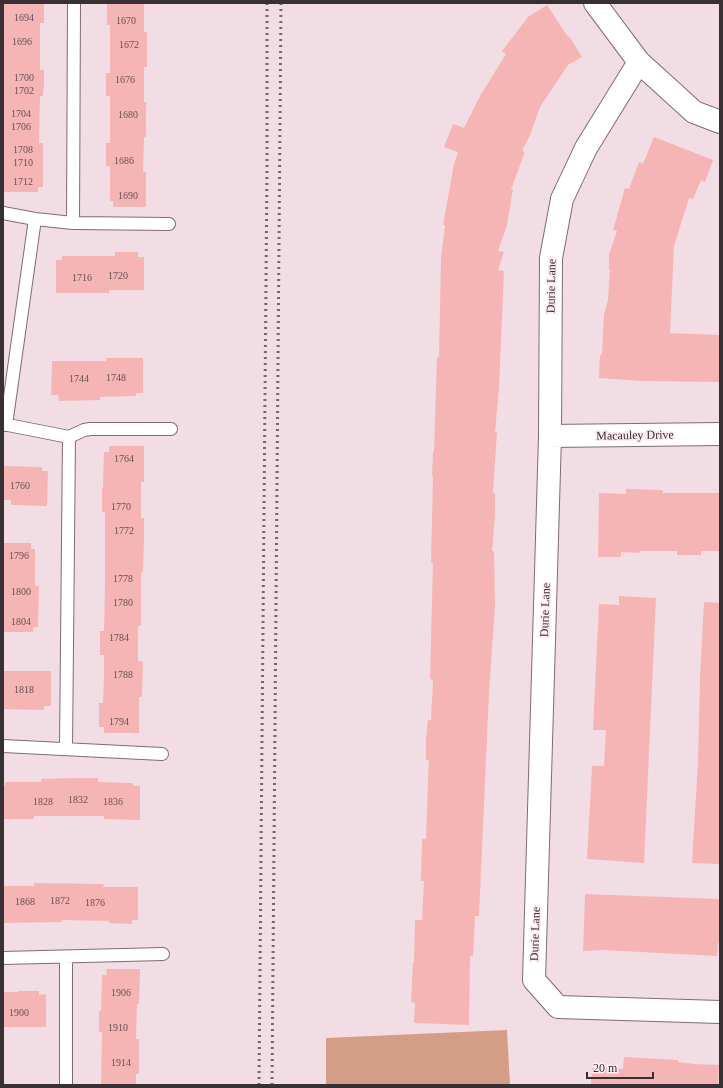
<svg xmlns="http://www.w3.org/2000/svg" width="723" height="1088" font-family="'Times New Roman',serif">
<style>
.forest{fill:#d49d85}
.building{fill:#f5b5b4}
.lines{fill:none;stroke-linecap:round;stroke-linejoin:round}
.lane-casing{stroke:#7f6c73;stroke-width:14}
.street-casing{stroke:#7f6c73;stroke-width:24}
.lane{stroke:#fff;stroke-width:12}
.street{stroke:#fff;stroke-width:22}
.rail{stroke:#73676a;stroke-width:3;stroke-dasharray:2 4;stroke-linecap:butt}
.labels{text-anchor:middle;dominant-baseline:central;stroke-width:3.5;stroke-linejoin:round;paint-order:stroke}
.number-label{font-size:10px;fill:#675152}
.street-label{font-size:12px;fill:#383032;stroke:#fdecf2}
</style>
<rect width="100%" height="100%" fill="#f3dde4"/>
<!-- forest -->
<path class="forest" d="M507,1030L510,1085H326V1038Z"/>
<!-- building -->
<path class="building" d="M4,3H44V23H40V70H44V83L43,96H40L39,143H43V187H38V192H3V28H4Z
M144,3V32H147V67H144V102H146V137H144L143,172H146V207H113V201H110V166H106V143H110V96H106V73H110V25H107V4Z
M547,5L568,37L569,36L582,57L568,65L540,107L530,135L522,151L525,152L511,189H513L507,225L498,251L504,252L498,270L504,271L499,388L495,432H497L493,493L495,494V515L492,551H494L495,605L489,693L479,916H475L473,956H470L469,1025L414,1023L415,1003L411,1002L413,962H414L415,920H422L424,881H421L422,839H426L428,778L429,760H426V740L428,720H431L433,680L430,679L433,563H431L433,476H432L433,452H434L437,357H439L441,258L445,225H443L454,164L458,152L444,147L453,124L464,128L480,96L506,54L502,51L528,17Z
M654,137L713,160L705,182L701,180L693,199L689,198L674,246L670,333L720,335V382L641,381L599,378L600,355H602L604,314L608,300L610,270H609V254L617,231L613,230L625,188L629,189L639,162L643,164Z
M115,252H138V257H144V290H109V293H56V260H62V256H115Z
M106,358H143V393H136V396L100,397V400L59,401L58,395H51L52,361H106Z
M109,446H144V482H141V518H144V536L143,572H141V626H138V661L143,662L142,697H139V733H104V727H99V703H103L104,679V655H100V631H104L105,583V512H102V488H103L104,452H109Z
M3,466L42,467V471H48L47,506L11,505V500H3Z
M626,489L663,490V493H720V551H701V555H677V551H640V553L621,552V557H598L599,493L626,494Z
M3,543H31V549H35V586H39L38,627H33V632H3Z
M619,596L656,598L644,863L587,859L592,766H604L606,730H593L599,604L619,605Z
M704,602L720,603V864L692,863L698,761L700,677Z
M3,671H51V706H44V710L3,709Z
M75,778H98V782L133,783V786H140V820L104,819V816H34V819H3V786H5V782H41V779Z
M34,883L104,884L103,887H138V920H132V924L109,923V921L62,920V922L4,923V919H3V886H34Z
M585,894L720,899V943H718L717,956L603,950L583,951Z
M106,969H140L139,1004H137L136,1039H139V1074H136V1085H101L102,1032H99V1011H101L102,975H107Z
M18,991H39V995L46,994V1027H3V992H18Z
M624,1057L678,1060V1062L695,1064L719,1065L718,1085H591L592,1068L623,1069Z"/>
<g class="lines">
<!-- lane casing -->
<g class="lane-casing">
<path id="lane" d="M3,213L35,219L73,223L169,224
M73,223L74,3
M3,424L69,437L84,430L90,429H171
M6,425L35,219
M3,746L162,754
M66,749L69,437
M3,958L163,954
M66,1085V957"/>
</g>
<!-- street casing -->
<g class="street-casing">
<path id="street" d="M595,3L639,62L694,112L720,122
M639,62L586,148L562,199L551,258L550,436L534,980L558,1007L720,1012
M550,436L720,434"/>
</g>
<!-- lane -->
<use href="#lane" class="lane"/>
<!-- street -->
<use href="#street" class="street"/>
<!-- rail -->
<path class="rail" d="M259,1085L267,167V3
M272,1085L281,3"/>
</g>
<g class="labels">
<!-- number labels -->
<g class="number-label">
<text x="24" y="17">1694</text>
<text x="126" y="20">1670</text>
<text x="22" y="41">1696</text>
<text x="129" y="44">1672</text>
<text x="24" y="77">1700</text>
<text x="125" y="79">1676</text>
<text x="24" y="90">1702</text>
<text x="21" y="113">1704</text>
<text x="128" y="114">1680</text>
<text x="21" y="126">1706</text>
<text x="23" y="149">1708</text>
<text x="124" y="160">1686</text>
<text x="23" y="162">1710</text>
<text x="23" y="181">1712</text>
<text x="128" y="195">1690</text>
<text x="118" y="275">1720</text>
<text x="82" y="277">1716</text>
<text x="116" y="377">1748</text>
<text x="79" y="378">1744</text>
<text x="124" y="458">1764</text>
<text x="20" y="485">1760</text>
<text x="121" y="506">1770</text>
<text x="124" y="530">1772</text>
<text x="19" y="555">1796</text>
<text x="123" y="578">1778</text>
<text x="21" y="591">1800</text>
<text x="123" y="602">1780</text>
<text x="21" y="621">1804</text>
<text x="119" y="637">1784</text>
<text x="123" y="674">1788</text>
<text x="24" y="689">1818</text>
<text x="119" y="721">1794</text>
<text x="78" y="799">1832</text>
<text x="43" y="801">1828</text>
<text x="113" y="801">1836</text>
<text x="60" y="900">1872</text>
<text x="25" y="901">1868</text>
<text x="95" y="902">1876</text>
<text x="121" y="992">1906</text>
<text x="19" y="1012">1900</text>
<text x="118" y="1027">1910</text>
<text x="121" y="1062">1914</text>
</g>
<!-- street labels -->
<g class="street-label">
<text transform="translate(551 286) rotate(-89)">Durie Lane</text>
<text transform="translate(635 435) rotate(-1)">Macauley Drive</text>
<text transform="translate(545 610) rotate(-88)">Durie Lane</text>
<text transform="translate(535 934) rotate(-88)">Durie Lane</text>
</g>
</g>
<!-- border -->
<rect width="723" height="1088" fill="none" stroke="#383032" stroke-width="8"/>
<!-- scale -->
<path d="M587 1072v6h66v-6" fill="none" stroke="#383032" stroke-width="2"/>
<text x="593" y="1072" font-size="12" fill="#383032" stroke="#fdecf2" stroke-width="3" paint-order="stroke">20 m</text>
</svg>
